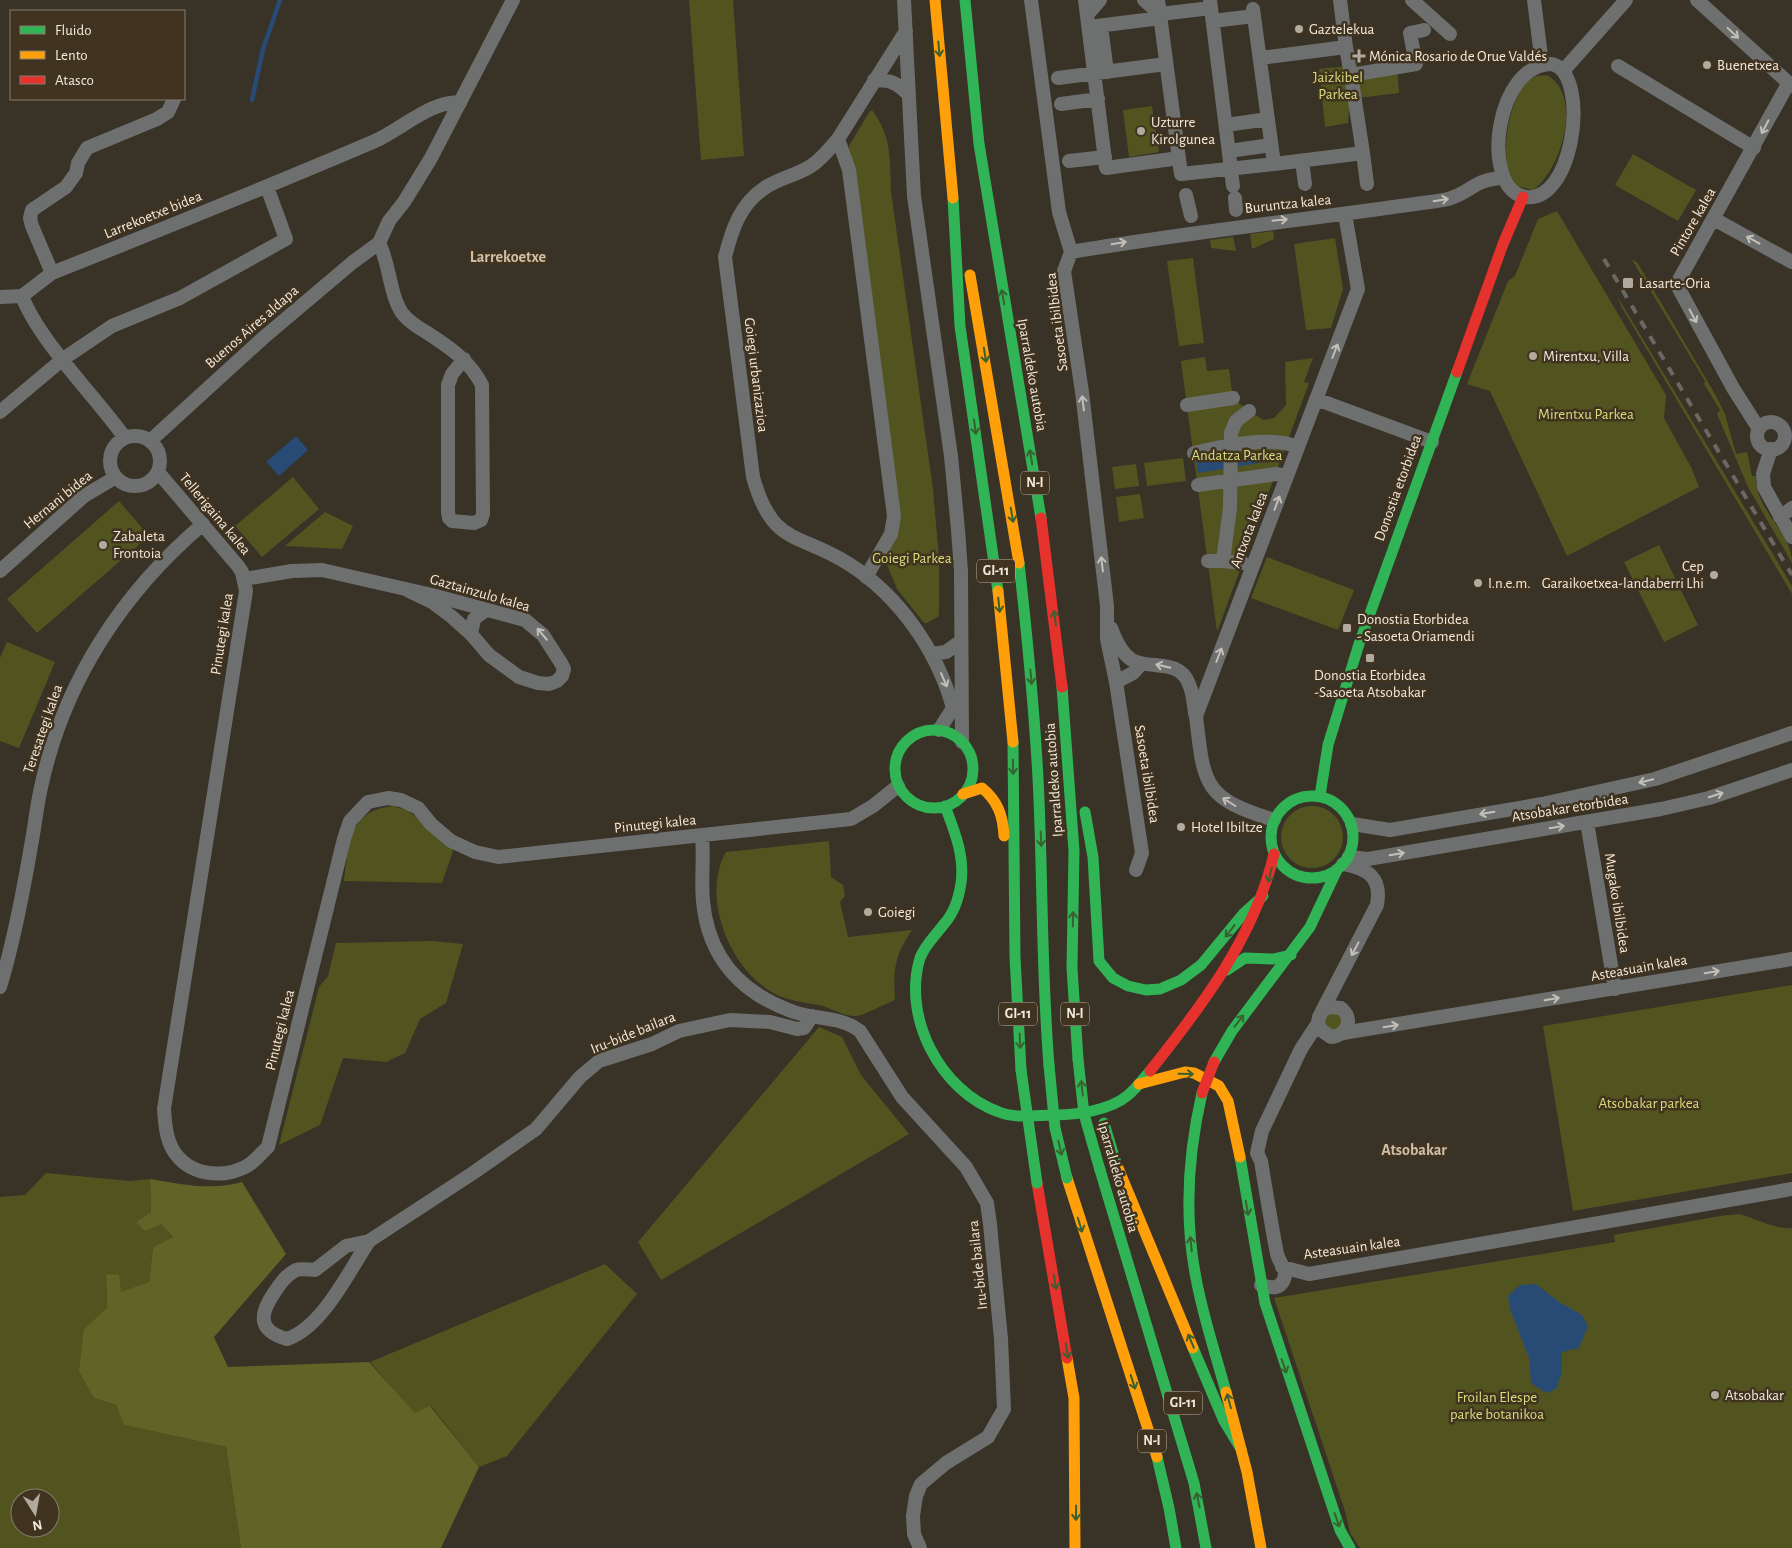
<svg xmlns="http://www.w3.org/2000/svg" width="1792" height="1548" font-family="'Alegreya Sans',sans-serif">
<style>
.green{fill:#525420;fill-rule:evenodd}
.forest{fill:#626326}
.water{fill:#284b75}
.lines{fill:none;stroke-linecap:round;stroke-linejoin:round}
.stream{stroke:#284b75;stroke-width:4.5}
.street{stroke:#6e7070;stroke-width:14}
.fast{stroke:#30b455;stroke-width:11}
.slow{stroke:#ff9f0a;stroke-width:11}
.jam{stroke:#e5322d;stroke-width:11}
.rail{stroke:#6a6862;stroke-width:4;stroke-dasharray:9 9;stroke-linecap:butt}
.fast-bridge{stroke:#30b455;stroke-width:11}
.jam-bridge{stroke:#e5322d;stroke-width:11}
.oneway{stroke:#c4bfb8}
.oneway2{stroke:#3a6032}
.poi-dot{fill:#b2aa9e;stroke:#40331f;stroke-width:2}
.labels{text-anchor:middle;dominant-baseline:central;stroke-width:5;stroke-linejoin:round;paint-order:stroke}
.shield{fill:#40331f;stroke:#bdb3a5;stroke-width:1}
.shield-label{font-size:14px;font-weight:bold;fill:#f3eade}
.poi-label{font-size:15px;fill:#f3eade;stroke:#40331f;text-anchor:start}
.park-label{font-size:15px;fill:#d8dd7c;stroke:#40331f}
.street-label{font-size:15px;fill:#f3eade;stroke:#40331f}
.neighbourhood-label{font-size:16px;font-weight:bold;fill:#cfbfa7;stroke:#40331f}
</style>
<rect width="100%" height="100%" fill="#383227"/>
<!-- green -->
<path class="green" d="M689,0H733L744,156L701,160Z
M1349,66V73L1397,67L1399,93L1350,99L1348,123L1325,127L1319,69Z
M1547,75C1584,96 1561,170 1533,190L1517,186C1513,181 1510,175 1508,169C1502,146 1510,87 1536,76C1539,75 1544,76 1547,75Z
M1152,106L1159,152L1129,157L1123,110Z
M870,111H873C892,138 890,160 891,192L933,489L939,558V613L938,617L927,623H924L897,589L882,553L894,535L847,154L849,146Z
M1633,154L1696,190L1678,221L1615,185Z
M1557,211L1666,395L1664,418L1691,467L1699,487L1567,556L1490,391L1467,384L1508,281L1515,276L1538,219Z
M1273,231L1274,239L1252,249L1250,234Z
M1233,237L1236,251L1211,248L1210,240Z
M1335,238L1343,289L1331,328L1306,330L1294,244Z
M1193,258L1204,343L1179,346L1167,261Z
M1632,260L1637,262L1715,394L1725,414L1736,454L1747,452L1752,476H1756C1755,512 1792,531 1792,563L1748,487L1717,414L1720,410L1704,384L1705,381Z
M1617,296L1792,586V594L1621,306Z
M1205,357L1207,371L1229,369L1233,399L1263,420L1274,418L1286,405L1285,362L1313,358L1304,382L1309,383L1217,632L1181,361Z
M1183,458L1186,481L1147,486L1144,463Z
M1136,464L1139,486L1115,489L1112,467Z
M293,477L319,509L262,557L235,526Z
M1140,494L1144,518L1119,522L1116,497Z
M119,501L149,536L37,633L7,599Z
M325,512L353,526L342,549L285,546Z
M1659,545L1698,625L1664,642L1624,562Z
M1267,557L1354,590L1338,630L1251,598Z
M7,642L55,662L19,748L0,741V658Z
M392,806L407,810L454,848L442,883L344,881C350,843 347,812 392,806Z
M1281 837a31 31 0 1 1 62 0a31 31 0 1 1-62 0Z
M829,841L831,877L843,885L845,896L840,902L848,937L912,930C895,955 893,969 895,1000C885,1004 865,1015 856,1016C847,1017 832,1009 823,1006C810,1003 795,1002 782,997C733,978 699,899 726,852Z
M432,941L463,944L446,1003L420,1019L405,1053L386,1062L343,1058L320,1125L279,1145L319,987L328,976L336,943Z
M1792,985V1173L1573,1211L1543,1026Z
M1324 1021a9 9 0 1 1 18 0a9 9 0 1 1-18 0Z
M819,1027L842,1037L861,1075L909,1134L661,1280L638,1242Z
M46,1173L130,1181L150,1179L151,1212L136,1222L161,1224L173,1237L153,1247L149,1282L120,1293L106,1274L107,1309L84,1329L94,1398L116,1405L125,1425L226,1447L241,1548H0V1197L25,1195ZM20,1498H50V1528H20Z
M1739,1214C1755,1218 1776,1230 1792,1228V1548H1360L1350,1533L1346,1514L1274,1298L1615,1242L1614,1235L1720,1216Z
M605,1264L637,1294L507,1456L479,1467L431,1406L415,1414L370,1362Z"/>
<!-- forest -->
<path class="forest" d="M150,1179C180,1184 212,1191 242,1182L286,1254L214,1337L228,1367L369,1362L415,1413L430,1406L479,1467L441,1548H241L226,1447L124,1425L116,1405L94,1398L79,1371L84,1329L107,1308L106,1274L119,1275L121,1292L149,1282L153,1247L173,1237L161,1224L145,1231L136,1222L151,1212Z"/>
<!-- water -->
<path class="water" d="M296,436L308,450L279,476L266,462Z
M1269,451L1271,461L1198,473L1196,460Z
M1536,1284L1559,1302L1582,1315L1588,1326L1579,1348L1562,1352V1372L1556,1389L1546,1393L1531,1383L1529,1358L1510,1309L1508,1296L1520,1285Z"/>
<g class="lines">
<!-- stream -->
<path class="stream" d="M252,100L263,49L280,0"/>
<!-- street -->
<path class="street" d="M904,0L914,196L951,456L958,530L961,571L962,742
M1031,0L1059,212L1071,252L1064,271L1082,392L1107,606V639L1116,682L1142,853L1136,870
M1085,0L1106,168L1179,158
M1144,0L1160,14L1211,8
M1158,0L1181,174L1274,164L1253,9
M1210,0L1233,186
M1412,0L1450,34
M1534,0L1542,64
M1697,0L1792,86
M1088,14L1100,0
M1213,21L1254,16
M1101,26L1107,72
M1089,27L1161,18
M906,31L838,139C830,148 822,159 811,166C797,175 780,178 766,187C740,204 732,229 725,257L753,477C772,546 798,532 849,564C899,596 937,650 953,708
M1346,47L1351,75L1416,64L1410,33L1424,30
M1260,58L1346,47L1340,0
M1552,64C1592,74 1573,211 1522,196C1481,184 1495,64 1552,64Z
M1618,66L1754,148
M1563,71L1626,0
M1351,75L1363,153
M1058,78L1166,64
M874,80C889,80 896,82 907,93
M1061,104L1098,99
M1226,125L1268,119
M838,139L849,170L894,516L891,534L866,577
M1229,151L1271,145
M1069,161L1105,157
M1302,161L1305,184
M1274,164L1363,153L1367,184
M1186,195L1191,216
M1235,198L1236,210
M1714,219L1792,262
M379,243C390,264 389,293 402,313C409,322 417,327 426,332C449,347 469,360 482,385L483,514L481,520L474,523L452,521L449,518L448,512V385L452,374L464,359
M1071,252C1188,232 1305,220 1422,203C1430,202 1440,201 1448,199C1471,193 1473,179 1504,178
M52,273L32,226L30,218L32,210L66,187L76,173L78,163L87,148L157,119L168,112L174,99
M22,296L52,273C160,230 268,187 375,141C398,131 436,98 460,103
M22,296C39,341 96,397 125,438
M0,297L22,296
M1316,399L1432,442
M1187,405L1233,398
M0,412L63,359L112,326L180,298L286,239L267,187
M1757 436a14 14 0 1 1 28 0a14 14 0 1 1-28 0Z
M1759,429L1733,388L1678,287L1679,280L1788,84
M110 461a25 25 0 1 1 50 0a25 25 0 1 1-50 0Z
M150,441L263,338L353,262L379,243L389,221L404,202L431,158L513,0
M1771,449L1763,474L1764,487L1792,537
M1194,453C1223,446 1271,435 1298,447
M158,472L238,566L242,572L246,591L164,1109C165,1123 166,1138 173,1150C188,1175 221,1179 245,1167C254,1163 261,1153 268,1147L344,839L350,821L368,802L388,798L401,800L418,808L431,824L451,841L475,852L498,857L851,819L873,806L898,786
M1198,485L1276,474L1287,476
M1780,517L1792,508
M1208,561H1223
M1243,563L1223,561L1230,508L1231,433L1236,421L1249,411
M0,571L84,496L116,477
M244,579L292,571L322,570L432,595L525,620L543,635L561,663L564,669L562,676L557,681L549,684L538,683L519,677L489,655L471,634L452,617L432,602L409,591
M1111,628C1115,639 1121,653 1132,660C1150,670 1179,658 1189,684C1193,693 1194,704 1195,714
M471,634L474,619L486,610
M931,654L946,652L961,641
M1116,682L1133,673L1141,664
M939,730L953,708L956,699
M1274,820C1204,798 1204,787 1196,716L1358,289L1345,214
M1587,822L1615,989
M1352,824L1390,830L1542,804L1655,779L1792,733
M702,836C704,858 701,880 703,901C708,958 742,994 794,1012C817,1020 840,1016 860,1031L902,1097L966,1167L987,1203L990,1224L1001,1339L1004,1409L988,1437L946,1463L921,1484L916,1496L913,1516L914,1534L920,1548
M1349,857L1368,859L1661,809L1709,798L1792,770
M0,987C14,941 23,893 31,846C35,825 37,803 42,783C65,680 123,592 203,524
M1318,1023L1321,1030L1331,1037C1348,1035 1354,1019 1341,1008L1329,1007L1322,1011
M1343,1033L1792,959
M369,1241L473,1173L536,1129L580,1077L599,1061L652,1044L679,1031L730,1020L770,1022L797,1029L804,1028L812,1016
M369,1241C349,1271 322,1328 287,1339C258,1331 259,1315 274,1293C280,1284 286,1275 296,1270C301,1268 309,1270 315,1270L346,1246Z
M1282,1267L1309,1274L1792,1189
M1261,1285C1270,1288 1280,1290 1284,1279C1288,1271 1279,1262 1277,1254C1271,1223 1266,1192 1261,1161L1257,1153L1262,1131L1301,1049L1318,1023L1319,1017L1377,905C1382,877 1368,869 1343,864"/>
<!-- fast -->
<path class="fast" d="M965,0L979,144L1041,518
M953,198L960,326L998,591
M1019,563C1027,634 1034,706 1038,778C1043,873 1041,969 1049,1065
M1062,687L1074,851L1072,968L1078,1059
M895 769a39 39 0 1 1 78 0a39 39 0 1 1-78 0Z
M1013,742L1015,957L1021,1070
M1271 837a41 41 0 1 1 82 0a41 41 0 1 1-82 0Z
M1320,796L1328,745L1359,644L1457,372
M945,806C954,830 965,856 961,883C959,897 954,913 944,924C936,935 925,945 920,958C902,1017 940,1091 999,1112C1016,1119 1037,1115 1055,1115C1077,1115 1110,1110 1127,1096C1136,1089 1143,1079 1150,1071
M1085,812L1093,857L1099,961L1113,978L1128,986L1146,990L1160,989L1181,980L1201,965L1244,913L1263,896
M1227,970L1245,958L1273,959L1291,955
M1214,1062L1232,1031L1310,927L1337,870
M1202,1093C1188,1154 1184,1217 1196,1278C1203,1317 1216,1355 1226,1392
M1240,1157L1265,1303L1340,1530L1350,1548
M1100,1170L1194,1483L1206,1548
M1193,1348L1224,1421L1241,1449
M1157,1457L1169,1508L1176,1548"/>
<!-- slow -->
<path class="slow" d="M935,0L953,198
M970,275L1019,563
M998,591L1013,742
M963,794L982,788C998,801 1003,816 1004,836
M1139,1084L1185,1072L1194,1073L1219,1086L1228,1101L1240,1157
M1116,1163L1193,1348
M1067,1178L1157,1457
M1067,1358L1074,1398L1075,1548
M1226,1392L1247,1472L1261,1548"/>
<!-- jam -->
<path class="jam" d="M1457,372L1503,244L1523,197
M1041,518L1062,687
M1150,1071C1202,1006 1255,936 1274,854
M1037,1183L1067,1358"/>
<!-- rail -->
<path class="rail" d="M1604,259L1792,575"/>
<!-- fast-bridge -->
<path class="fast-bridge" d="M1078,1059L1084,1114L1100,1170
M1049,1065L1055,1128L1067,1178
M1021,1070L1037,1183
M1104,1123L1116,1163"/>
<!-- jam-bridge -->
<path class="jam-bridge" d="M1202,1093L1214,1062"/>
</g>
<!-- one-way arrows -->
<defs><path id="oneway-shaft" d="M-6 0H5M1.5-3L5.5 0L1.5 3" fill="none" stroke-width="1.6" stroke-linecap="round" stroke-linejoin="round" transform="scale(1.25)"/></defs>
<g class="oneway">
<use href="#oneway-shaft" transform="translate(1733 33) rotate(43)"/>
<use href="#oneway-shaft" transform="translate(1765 127) rotate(118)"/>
<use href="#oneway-shaft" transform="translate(1441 200) rotate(-9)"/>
<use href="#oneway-shaft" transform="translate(1280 220) rotate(-6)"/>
<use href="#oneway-shaft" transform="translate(1753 240) rotate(-151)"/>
<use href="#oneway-shaft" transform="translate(1119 243) rotate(-10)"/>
<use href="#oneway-shaft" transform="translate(1693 316) rotate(62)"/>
<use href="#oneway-shaft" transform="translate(1335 351) rotate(-69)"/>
<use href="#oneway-shaft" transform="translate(1083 403) rotate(-97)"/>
<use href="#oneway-shaft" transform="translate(1277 503) rotate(-69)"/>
<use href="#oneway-shaft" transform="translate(1102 564) rotate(-97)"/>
<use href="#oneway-shaft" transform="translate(542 634) rotate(-130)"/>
<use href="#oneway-shaft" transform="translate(1219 655) rotate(-69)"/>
<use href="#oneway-shaft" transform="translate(1163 666) rotate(-166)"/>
<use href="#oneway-shaft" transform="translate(944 680) rotate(66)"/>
<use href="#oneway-shaft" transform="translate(1646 781) rotate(166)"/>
<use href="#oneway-shaft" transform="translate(1716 795) rotate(-18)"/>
<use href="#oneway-shaft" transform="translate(1229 802) rotate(-148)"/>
<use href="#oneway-shaft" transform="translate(1487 813) rotate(171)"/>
<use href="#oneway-shaft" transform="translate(1557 827) rotate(-9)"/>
<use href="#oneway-shaft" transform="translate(1397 854) rotate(-10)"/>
<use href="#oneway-shaft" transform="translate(1355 949) rotate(118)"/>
<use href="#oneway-shaft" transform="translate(1712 972) rotate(-10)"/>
<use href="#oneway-shaft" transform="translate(1552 999) rotate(-9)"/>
<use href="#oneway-shaft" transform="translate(1391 1026) rotate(-9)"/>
</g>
<g class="oneway2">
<use href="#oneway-shaft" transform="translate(939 49) rotate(85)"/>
<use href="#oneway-shaft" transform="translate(1003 297) rotate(-100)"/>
<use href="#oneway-shaft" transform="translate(985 355) rotate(81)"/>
<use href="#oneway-shaft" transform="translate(975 427) rotate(82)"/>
<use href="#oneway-shaft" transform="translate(1031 457) rotate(-100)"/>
<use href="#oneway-shaft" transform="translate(1012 515) rotate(80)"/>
<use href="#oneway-shaft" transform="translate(999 605) rotate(84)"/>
<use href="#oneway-shaft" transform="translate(1055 618) rotate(-97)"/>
<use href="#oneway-shaft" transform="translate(1031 677) rotate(85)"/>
<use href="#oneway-shaft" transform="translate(1013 767) rotate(89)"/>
<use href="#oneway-shaft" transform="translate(1041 839) rotate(88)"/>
<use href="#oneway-shaft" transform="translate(1270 875) rotate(104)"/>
<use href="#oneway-shaft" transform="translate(1073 919) rotate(-89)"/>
<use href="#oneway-shaft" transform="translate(1230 931) rotate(128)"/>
<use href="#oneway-shaft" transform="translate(1239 1021) rotate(-52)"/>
<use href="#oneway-shaft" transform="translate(1020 1041) rotate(87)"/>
<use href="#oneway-shaft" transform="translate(1186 1074) rotate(1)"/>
<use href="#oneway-shaft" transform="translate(1082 1088) rotate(-96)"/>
<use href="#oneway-shaft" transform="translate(1060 1148) rotate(77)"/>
<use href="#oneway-shaft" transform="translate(1247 1208) rotate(80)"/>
<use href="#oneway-shaft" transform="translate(1080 1225) rotate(73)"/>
<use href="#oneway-shaft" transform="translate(1191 1244) rotate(-96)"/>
<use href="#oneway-shaft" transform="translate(1055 1282) rotate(80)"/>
<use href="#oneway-shaft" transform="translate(1191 1341) rotate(-113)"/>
<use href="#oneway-shaft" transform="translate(1067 1351) rotate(81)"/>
<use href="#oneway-shaft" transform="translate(1284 1366) rotate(71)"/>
<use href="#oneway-shaft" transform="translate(1133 1382) rotate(72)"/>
<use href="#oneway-shaft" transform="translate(1229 1401) rotate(-105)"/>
<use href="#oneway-shaft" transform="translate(1198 1500) rotate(-102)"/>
<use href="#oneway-shaft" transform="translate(1076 1513) rotate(91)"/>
<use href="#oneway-shaft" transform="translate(1337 1520) rotate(71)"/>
</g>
<!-- markers -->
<g class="poi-dot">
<circle cx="1299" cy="29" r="5"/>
<path d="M1356.5 48.5h5v5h5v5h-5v5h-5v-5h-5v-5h5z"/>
<circle cx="1707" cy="65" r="5"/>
<circle cx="1141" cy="131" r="5"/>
<rect x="1622" y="277" width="12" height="12" rx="2.5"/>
<circle cx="1533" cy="356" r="5"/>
<circle cx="103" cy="545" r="5"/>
<circle cx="1714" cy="575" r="5"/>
<circle cx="1478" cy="583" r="5"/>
<rect x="1342" y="623" width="10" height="10" rx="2.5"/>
<rect x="1365" y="653" width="10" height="10" rx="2.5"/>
<circle cx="1181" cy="827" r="5"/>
<circle cx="868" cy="912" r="5"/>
<circle cx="1715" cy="1395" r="5"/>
</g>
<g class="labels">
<!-- shield labels -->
<g class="shield">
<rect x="1021" y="471.5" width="28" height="23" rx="4"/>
<rect x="977" y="559.5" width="38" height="23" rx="4"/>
<rect x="999" y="1002.5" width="38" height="23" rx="4"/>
<rect x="1061" y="1002.5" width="28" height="23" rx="4"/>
<rect x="1164" y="1391.5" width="38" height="23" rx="4"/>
<rect x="1138" y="1429.5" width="28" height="23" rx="4"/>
</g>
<g class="shield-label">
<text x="1035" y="483">N-I</text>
<text x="996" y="571">GI-11</text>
<text x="1018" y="1014">GI-11</text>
<text x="1075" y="1014">N-I</text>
<text x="1183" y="1403">GI-11</text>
<text x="1152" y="1441">N-I</text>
</g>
<!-- poi labels -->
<g class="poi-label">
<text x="1309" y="29">Gaztelekua</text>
<text x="1369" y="56">Mónica Rosario de Orue Valdés</text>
<text x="1717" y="65">Buenetxea</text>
<text x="1151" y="122">Uzturre<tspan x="1151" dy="17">Kirolgunea</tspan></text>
<text x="1639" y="283">Lasarte-Oria</text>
<text x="1543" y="356">Mirentxu, Villa</text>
<text x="113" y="536">Zabaleta<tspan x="113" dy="17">Frontoia</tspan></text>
<text x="1704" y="566" text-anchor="end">Cep<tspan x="1704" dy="17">Garaikoetxea-landaberri Lhi</tspan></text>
<text x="1488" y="583">I.n.e.m.</text>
<text x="1357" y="619">Donostia Etorbidea<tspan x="1357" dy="17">- Sasoeta Oriamendi</tspan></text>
<text x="1370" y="675" text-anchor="middle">Donostia Etorbidea<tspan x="1370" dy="17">-Sasoeta Atsobakar</tspan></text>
<text x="1191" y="827">Hotel Ibiltze</text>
<text x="878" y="912">Goiegi</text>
<text x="1725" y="1395">Atsobakar</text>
</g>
<!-- park labels -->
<g class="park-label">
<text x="1338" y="77">Jaizkibel<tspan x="1338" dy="17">Parkea</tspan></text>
<text x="1586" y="414">Mirentxu Parkea</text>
<text x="1237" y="455">Andatza Parkea</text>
<text x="912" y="558">Goiegi Parkea</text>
<text x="1649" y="1103">Atsobakar parkea</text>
<text x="1497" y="1397">Froilan Elespe<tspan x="1497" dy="17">parke botanikoa</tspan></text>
</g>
<!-- street labels -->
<g class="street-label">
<text transform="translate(1288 204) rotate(-6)">Buruntza kalea</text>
<text transform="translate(153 215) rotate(-22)">Larrekoetxe bidea</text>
<text transform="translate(1693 222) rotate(-60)">Pintore kalea</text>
<text transform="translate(1057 322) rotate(-97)">Sasoeta ibilbidea</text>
<text transform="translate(252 327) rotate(-41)">Buenos Aires aldapa</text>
<text transform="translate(756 375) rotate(83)">Goiegi urbanizazioa</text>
<text transform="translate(1032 375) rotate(80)">Iparraldeko autobia</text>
<text transform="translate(1398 488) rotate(-70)">Donostia etorbidea</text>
<text transform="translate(58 500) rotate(-39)">Hernani bidea</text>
<text transform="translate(215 514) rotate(50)">Tellerigaina kalea</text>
<text transform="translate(1249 530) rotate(-69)">Antxota kalea</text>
<text transform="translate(480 593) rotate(16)">Gaztainzulo kalea</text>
<text transform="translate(222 634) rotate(-81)">Pinutegi kalea</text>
<text transform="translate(43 729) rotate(-71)">Teresategi kalea</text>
<text transform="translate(1147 774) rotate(81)">Sasoeta ibilbidea</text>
<text transform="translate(1054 780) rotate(-94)">Iparraldeko autobia</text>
<text transform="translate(1570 808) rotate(-9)">Atsobakar etorbidea</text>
<text transform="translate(655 824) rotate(-6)">Pinutegi kalea</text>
<text transform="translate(1617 903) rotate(81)">Mugako ibilbidea</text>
<text transform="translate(1639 968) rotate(-10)">Asteasuain kalea</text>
<text transform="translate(280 1030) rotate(-76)">Pinutegi kalea</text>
<text transform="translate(633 1033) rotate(-22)">Iru-bide bailara</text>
<text transform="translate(1118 1177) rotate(74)">Iparraldeko autobia</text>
<text transform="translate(1352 1248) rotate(-8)">Asteasuain kalea</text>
<text transform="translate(978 1265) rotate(-96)">Iru-bide bailara</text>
</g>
<!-- neighbourhood labels -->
<g class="neighbourhood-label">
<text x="508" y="257">Larrekoetxe</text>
<text x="1414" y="1150">Atsobakar</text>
</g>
</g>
<!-- legend -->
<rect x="10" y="10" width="175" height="90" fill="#40331f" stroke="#887c6b"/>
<rect x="20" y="26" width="25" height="8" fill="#30b455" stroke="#887c6b"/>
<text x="55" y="35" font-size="15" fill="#f3eade">Fluido</text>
<rect x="20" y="51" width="25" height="8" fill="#ff9f0a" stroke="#887c6b"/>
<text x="55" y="60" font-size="15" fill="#f3eade">Lento</text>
<rect x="20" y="76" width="25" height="8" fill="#e5322d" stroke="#887c6b"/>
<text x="55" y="85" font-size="15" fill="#f3eade">Atasco</text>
<!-- north arrow -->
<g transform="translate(35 1513) rotate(169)"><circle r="24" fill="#40331f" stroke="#887c6b"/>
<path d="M0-4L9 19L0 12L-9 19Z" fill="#b2aa9e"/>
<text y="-8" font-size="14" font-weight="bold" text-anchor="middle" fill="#f3eade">N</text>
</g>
</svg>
